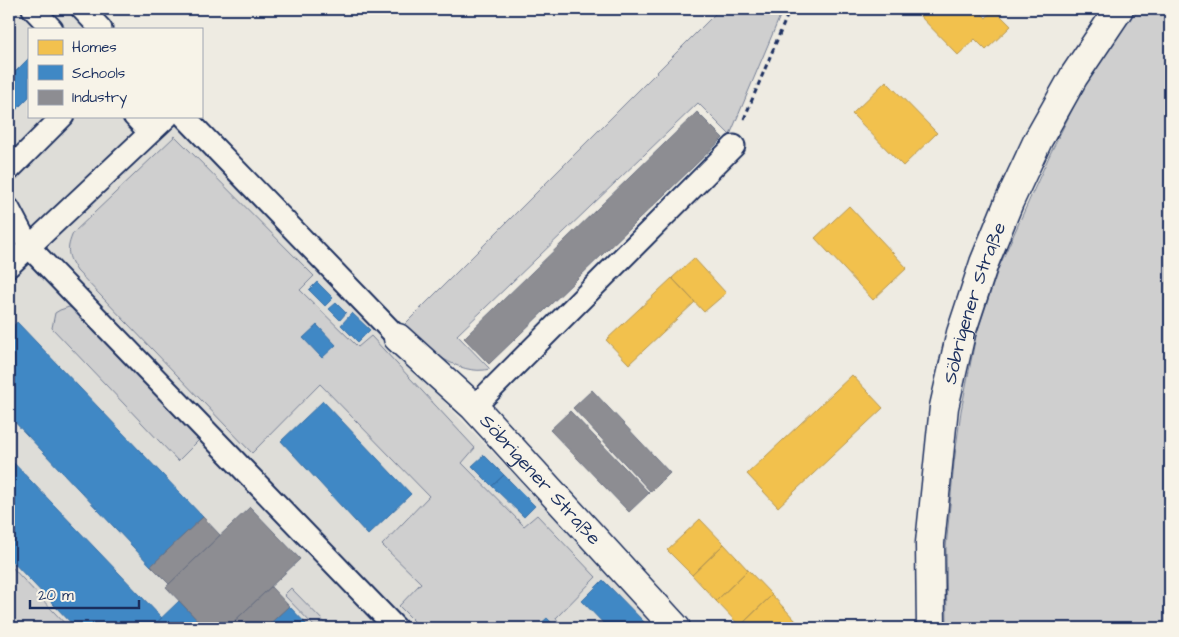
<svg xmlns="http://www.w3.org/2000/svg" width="1179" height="637" font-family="'Architects Daughter',sans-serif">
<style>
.built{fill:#deddd8}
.green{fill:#cfcfcf;stroke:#757f96}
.homes{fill:#f2c14e;stroke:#b29553}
.schools{fill:#3f88c5;stroke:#346da6}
.industry{fill:#8d8d92;stroke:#6b7182}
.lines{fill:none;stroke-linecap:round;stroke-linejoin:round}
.service-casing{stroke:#1b2f5e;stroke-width:25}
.minor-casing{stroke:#1b2f5e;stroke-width:31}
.tertiary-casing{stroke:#1b2f5e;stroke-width:31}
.path{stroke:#1b2f5e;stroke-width:3;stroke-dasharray:5 4;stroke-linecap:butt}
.service{stroke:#f7f3e8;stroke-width:21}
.minor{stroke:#f7f3e8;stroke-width:28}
.tertiary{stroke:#f7f3e8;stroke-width:28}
.labels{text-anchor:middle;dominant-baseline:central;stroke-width:5;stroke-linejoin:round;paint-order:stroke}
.street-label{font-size:19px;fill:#1b2f5e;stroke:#f7f3e8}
</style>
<rect width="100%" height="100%" fill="#eeebe2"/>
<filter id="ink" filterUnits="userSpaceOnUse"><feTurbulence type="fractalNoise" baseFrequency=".02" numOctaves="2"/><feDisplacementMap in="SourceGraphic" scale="10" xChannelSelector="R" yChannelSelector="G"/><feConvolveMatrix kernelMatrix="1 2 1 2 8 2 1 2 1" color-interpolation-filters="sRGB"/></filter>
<g filter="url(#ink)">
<!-- built -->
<path class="built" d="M9,9H67L86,29H29V116H168L387,342L661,628H9Z"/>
<!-- green -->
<path class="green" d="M720,9H783L730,135L698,103L457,335L490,369C458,377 424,347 404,325Z
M1135,9H1170V628H947L946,548L954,463L961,411L976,336L999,267L1051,152L1085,84Z
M175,136L314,276L300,290L358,347L371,336L475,448L462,463L524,526L537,515L596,577L556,618L562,628H421L399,606L421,583L382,545L429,496L320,384L252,453L77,271C67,255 66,250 73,233Z
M69,307L79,312L200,439L178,461L52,328L55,313L60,310Z
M9,564L69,628H9Z
M291,588L330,628H316L284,595Z"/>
<!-- homes -->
<path class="homes" d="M913,9H977L986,18L994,9L1011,26L986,50L975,39L958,55Z
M886,81L937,133L903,166L852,114Z
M849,206L907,268L873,300L815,238Z
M694,258L726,293L704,312L672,278Z
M672,278L695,302L629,364L606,340Z
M852,375L883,408L778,507L747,474Z
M700,519L724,544L692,575L667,550Z
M724,544L748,570L716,601L692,575Z
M748,570L772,595L740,626L716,601Z
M772,595L796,621L789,628H742L740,626Z"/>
<!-- schools -->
<path class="schools" d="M29,58V97L9,117V78Z
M317,282L333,298L325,306L309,290Z
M336,303L346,313L340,320L329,309Z
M352,313L370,330L358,342L341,325Z
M17,322L203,517L151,566L9,416V331Z
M317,325L336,345L322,358L303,338Z
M323,401L411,494L368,535L281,441Z
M484,455L504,475L492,486L472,466Z
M9,458L162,618L151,628H76L9,558Z
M504,475L535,506L524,517L492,486Z
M603,580L650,628H608L582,601Z
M179,601L203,626L201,628H151Z
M289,606L310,628H265Z
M547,618L557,628H536Z
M509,623L514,628H504Z"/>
<!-- industry -->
<path class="industry" d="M697,112L723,138L489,364L464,338Z
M592,390L670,473L651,492L573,408Z
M570,411L649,493L629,512L550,430Z
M250,507L300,559L227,628H205L166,587Z
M203,517L220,535L169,584L151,566Z
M271,587L289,606L265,628H227Z"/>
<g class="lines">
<!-- service casing -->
<g class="service-casing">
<path id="service" d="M33,9L52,29
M82,9L101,29
M134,116L150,133
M168,116L29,247L396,628
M184,116L398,338
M9,170L63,116
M9,209L29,247L9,266
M474,407L734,146"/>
</g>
<!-- minor casing -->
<g class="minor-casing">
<g id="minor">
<path id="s1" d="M398,338L474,407L676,628"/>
</g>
</g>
<!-- tertiary casing -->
<g class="tertiary-casing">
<g id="tertiary">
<path id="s2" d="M931,628L930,543L944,407L961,333L984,263L1009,202L1038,140L1074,76L1119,9"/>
</g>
</g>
<!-- path -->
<path class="path" d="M744,119L790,9"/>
<!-- service -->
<use href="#service" class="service"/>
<!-- minor -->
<use href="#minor" class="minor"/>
<!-- tertiary -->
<use href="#tertiary" class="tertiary"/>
</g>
</g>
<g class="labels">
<!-- street labels -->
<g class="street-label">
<text stroke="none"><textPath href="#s2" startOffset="330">Söbrigener Straße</textPath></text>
<text stroke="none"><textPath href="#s1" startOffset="201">Söbrigener Straße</textPath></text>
</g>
</g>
<!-- margin -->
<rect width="1179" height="637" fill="none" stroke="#f7f3e8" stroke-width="30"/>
<rect x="15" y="15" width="1149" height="607" fill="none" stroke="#1b2f5e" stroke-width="2" filter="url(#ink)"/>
<!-- legend -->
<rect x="28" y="28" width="175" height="90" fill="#f7f3e8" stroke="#9fa5b1"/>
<rect x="38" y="40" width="25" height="15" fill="#f2c14e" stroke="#9fa5b1"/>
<text x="72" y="52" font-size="15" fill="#1b2f5e">Homes</text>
<rect x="38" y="65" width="25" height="15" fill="#3f88c5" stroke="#9fa5b1"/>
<text x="72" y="78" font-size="15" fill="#1b2f5e">Schools</text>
<rect x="38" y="90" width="25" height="15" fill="#8d8d92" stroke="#9fa5b1"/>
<text x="72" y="102" font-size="15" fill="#1b2f5e">Industry</text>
<!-- scale -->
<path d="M30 600v8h109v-8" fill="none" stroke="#1b2f5e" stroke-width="2.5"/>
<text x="38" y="600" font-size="15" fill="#1b2f5e" stroke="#f7f3e8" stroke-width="4" paint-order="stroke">20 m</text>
</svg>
